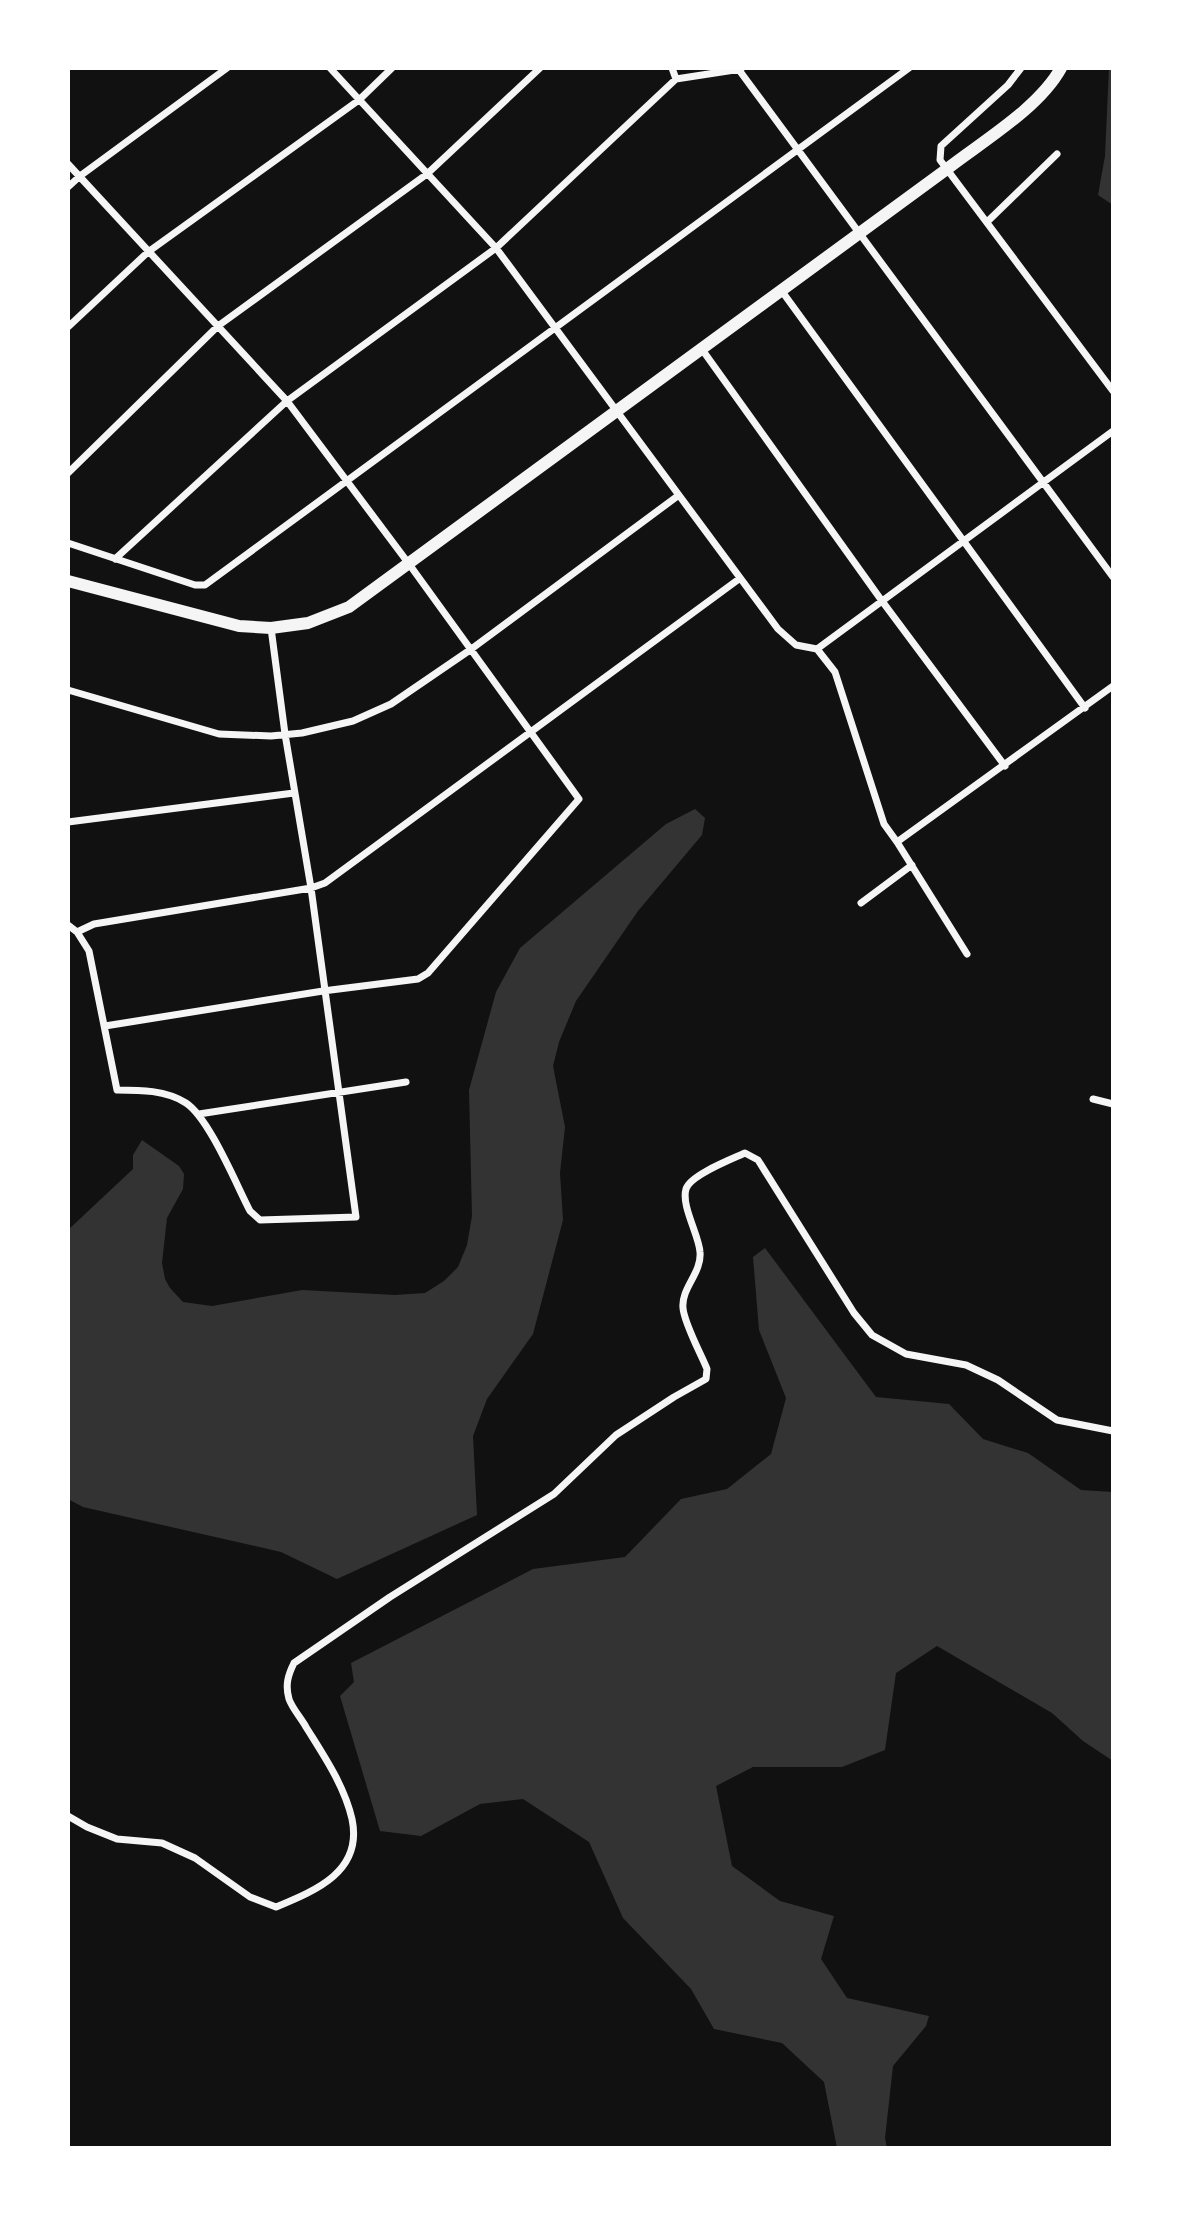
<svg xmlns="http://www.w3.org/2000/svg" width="1181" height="2216" font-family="'Noto Sans',sans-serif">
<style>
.water{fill:#333}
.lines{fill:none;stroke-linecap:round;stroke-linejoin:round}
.minor{stroke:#f5f5f5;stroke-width:7}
.tertiary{stroke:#f5f5f5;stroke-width:12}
</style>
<rect width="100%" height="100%" fill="#111"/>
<!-- water -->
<path class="water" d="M1109,68H1113V205L1098,195L1105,156Z
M695,809L705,818L702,835L638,911L576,1001L559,1042L553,1066L565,1127L560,1173L563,1220L533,1334L487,1399L473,1436L477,1515L337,1579L281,1552L83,1507L68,1499V1230L133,1169V1155L142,1140L179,1166L184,1174L183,1189L167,1218L162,1263L165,1279L170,1288L183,1302L212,1306L302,1290L395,1295L425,1293L444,1281L458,1267L467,1245L472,1216L469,1090L496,992L520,948L666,824Z
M765,1248L876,1397L949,1404L983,1439L1028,1453L1081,1490L1113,1492V1761L1083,1741L1052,1713L937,1646L896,1673L885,1750L842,1767H753L716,1786L732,1866L780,1901L834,1916L821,1959L847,1998L929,2016L926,2026L893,2066L885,2138L887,2148H837L824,2082L782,2043L714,2029L691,1989L623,1918L589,1842L523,1799L480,1804L421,1836L380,1831L340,1696L354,1682L351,1663L533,1569L625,1557L681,1499L727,1489L771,1454L786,1398L759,1330L753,1257Z"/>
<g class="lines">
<!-- minor -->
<path class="minor" d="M330,68L496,248L778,629L796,645L817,649L835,672L884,824L897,842L1113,686
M672,68L676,79L741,69
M1021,68L1008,85L941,146L940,160L1113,391
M739,70L1113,577
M68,164L287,401L409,564L579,799L428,973L418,979L323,991L105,1026
M68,187L80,176L227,68
M987,222L1057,154
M781,290L1085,708
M68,327L148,252L359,100L392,68
M701,348L882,601L1005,766
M68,473L218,326L427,174L540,68
M68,543L195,585H205L909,68
M115,559L287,401L496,248L676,79
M817,649L1113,431
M68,690L219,734L271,736L302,733L353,721L391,704L470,650L679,495
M68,822L294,793
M897,842L967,954
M861,903L912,865
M68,925L77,932L89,951L117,1090C140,1090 166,1090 186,1103C209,1118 236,1184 250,1211L260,1220L356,1217L311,888L285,734L271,628
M77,932L94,924L311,888L325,883L739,579
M1093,1099L1113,1104
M199,1114L406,1082
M68,1816L87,1827L117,1839L162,1843L195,1858L250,1897L276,1907C317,1890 363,1871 352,1819C344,1785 324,1756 306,1727C301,1718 292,1708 289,1699C285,1685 288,1675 294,1663L390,1597L554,1494L616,1435L674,1397L706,1379L707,1369C701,1354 684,1323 683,1308C681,1288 702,1273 700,1252C699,1235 681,1206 686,1189C690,1175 732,1159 745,1153L758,1160L854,1313L872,1335L906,1354L966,1365L998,1380L1057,1420L1113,1431"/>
<!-- tertiary -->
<path class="tertiary" d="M68,581L239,626L271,628L308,623L349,607L947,169C983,141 1039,108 1061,68"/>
</g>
<!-- border -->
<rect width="1181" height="2216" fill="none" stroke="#ffffff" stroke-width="140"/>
</svg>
